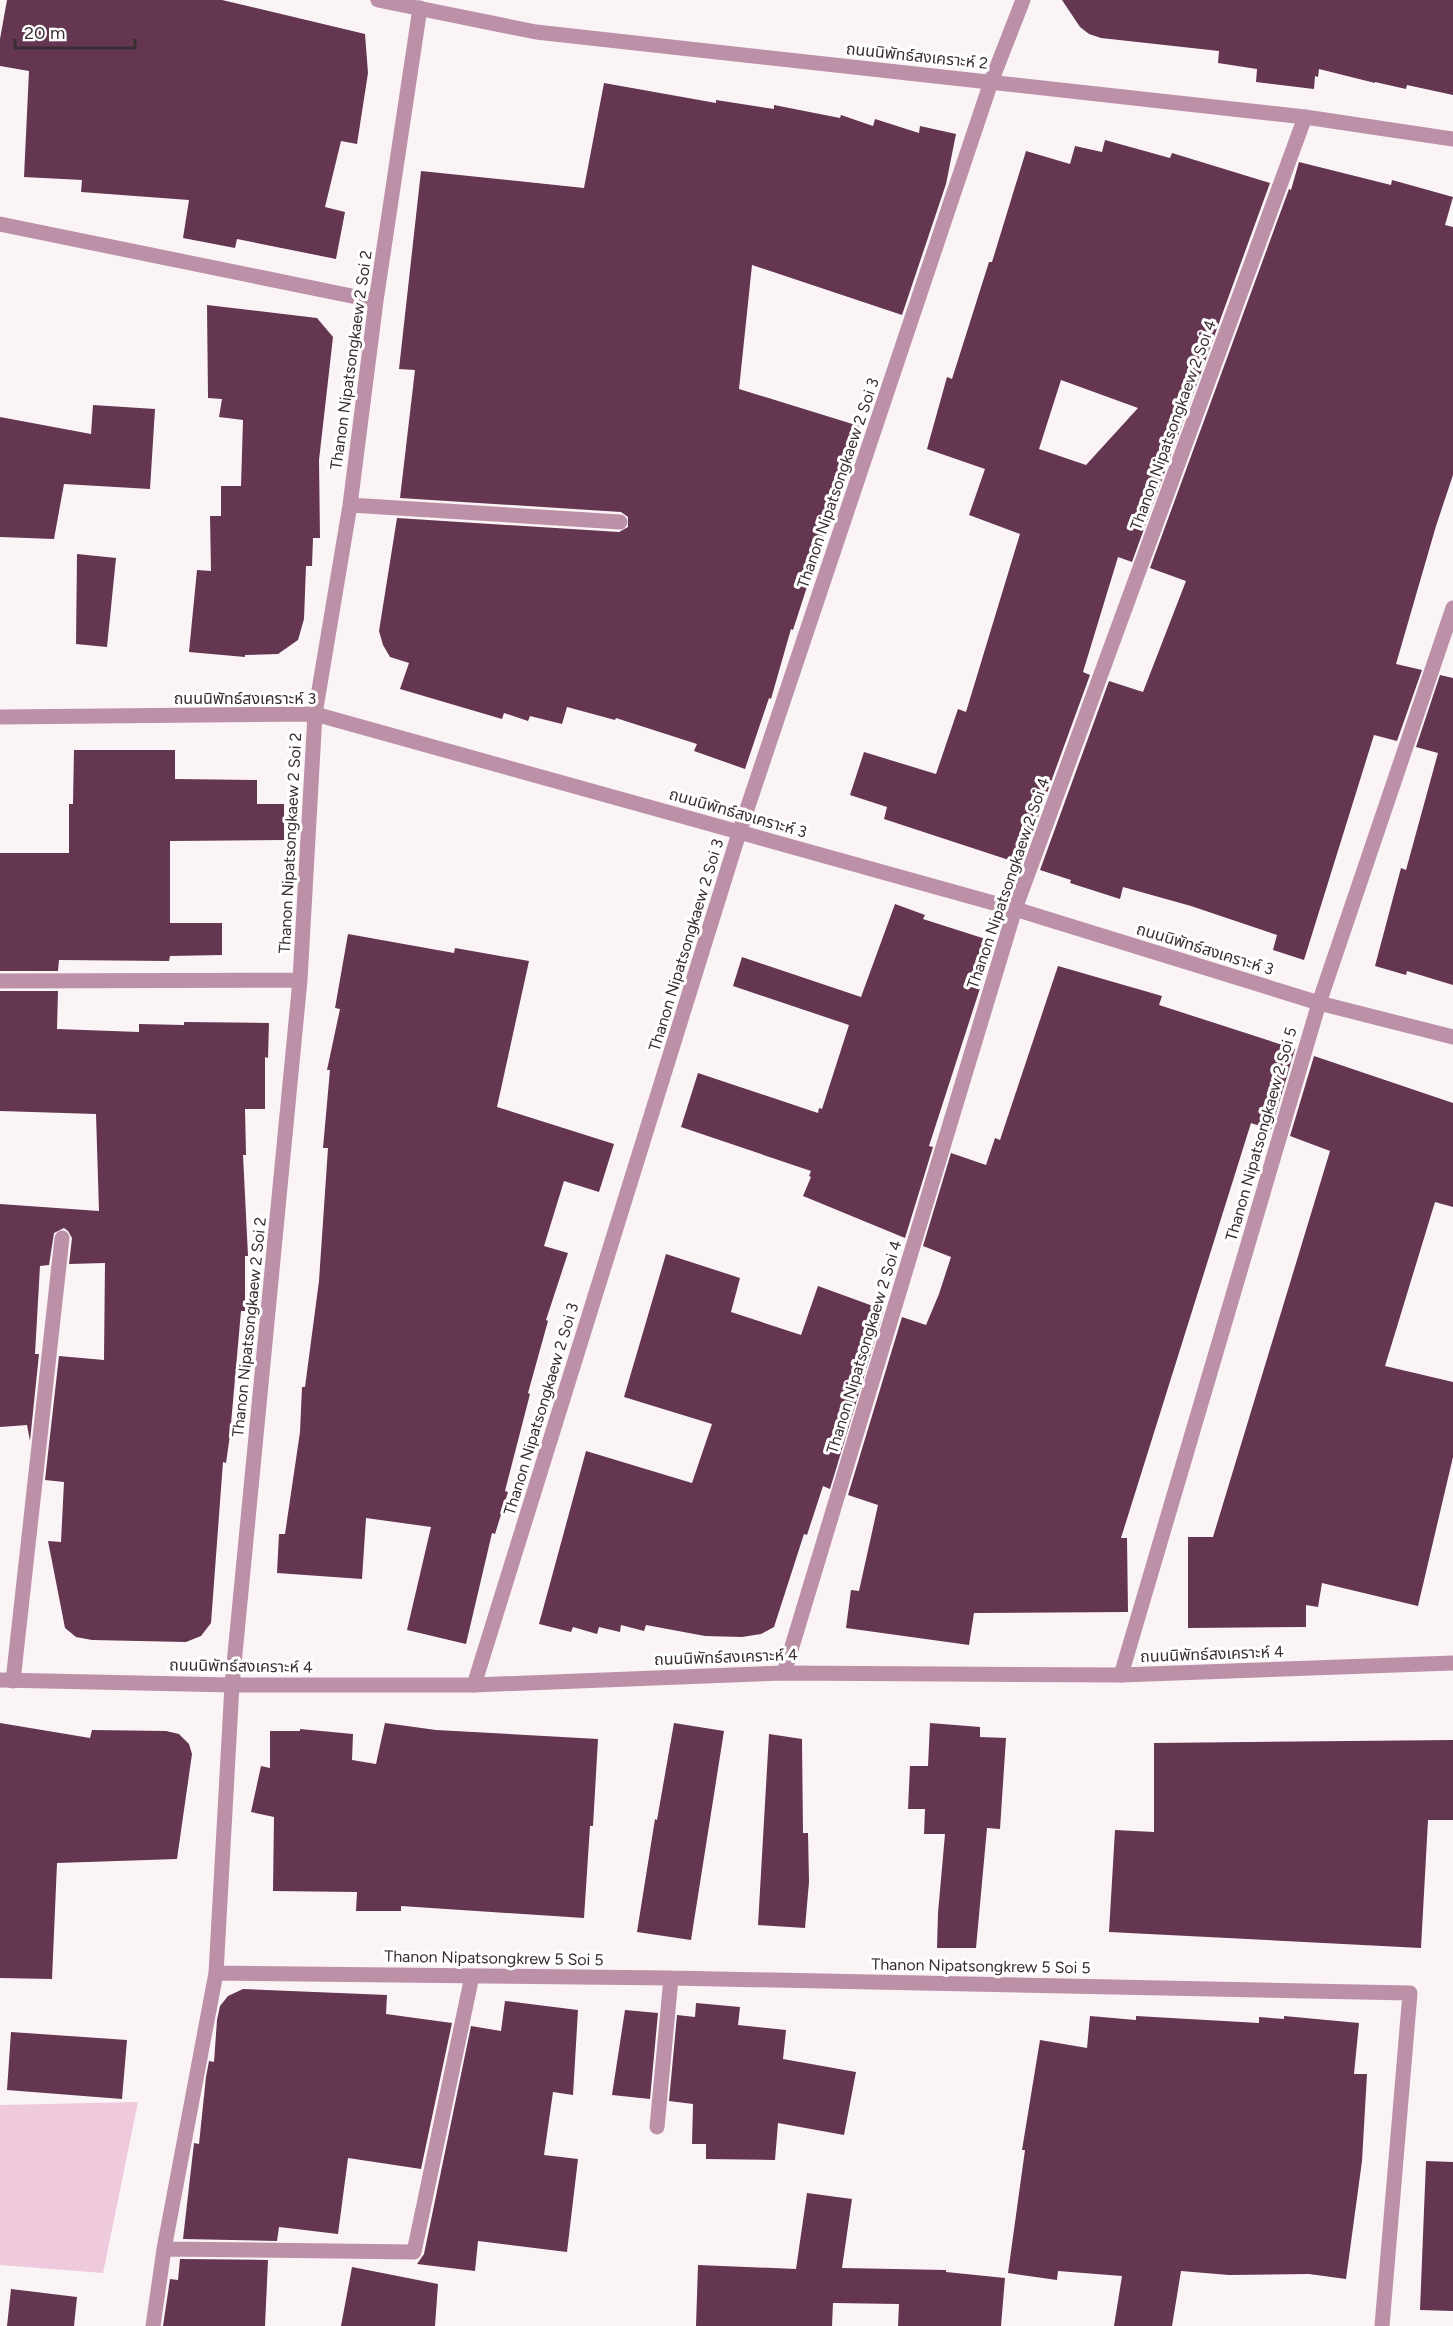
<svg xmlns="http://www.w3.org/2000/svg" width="1453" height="2326" font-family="Figtree,'Noto Sans Thai',sans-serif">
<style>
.green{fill:#eecadc}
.building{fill:#643650;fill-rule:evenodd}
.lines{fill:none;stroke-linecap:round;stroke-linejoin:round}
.minor{stroke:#bc91a7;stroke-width:15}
.tertiary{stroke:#bc91a7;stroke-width:15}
.labels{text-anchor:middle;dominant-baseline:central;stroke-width:6;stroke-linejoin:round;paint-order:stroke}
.street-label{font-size:16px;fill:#392c32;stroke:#fff}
</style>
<rect width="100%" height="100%" fill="#fbf4f7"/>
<!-- green -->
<path class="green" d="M138,2102L103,2273L0,2265V2105Z"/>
<!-- building -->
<path class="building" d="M7,0H222L365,34L368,73L357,144L341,141L325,207L345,212L336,259L237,239L235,248L183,238L189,200L81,192L82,180L24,177L29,71L0,66V39Z
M1062,0H1453V95L1407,85L1406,89L1375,82V83L1319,69L1318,77L1315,76L1314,89L1256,82L1257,69L1218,63L1219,51L1101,38L1089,34L1080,27Z
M604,83L716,103V100L774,109V105L840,118L841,115L873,126L875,119L919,133L920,126L956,134L946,184L902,315L752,265L739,389L859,426L793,630L791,629L771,699L769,698L745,769L694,751L697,744L616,718L615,720L567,707L562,724L530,716L528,721L504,713L502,719L400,689L409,663L390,657L383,645L379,631L397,518L619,532L628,527V517L621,512L400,498L415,370L399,369L421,171L584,188Z
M1105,140L1170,158L1172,153L1270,183L1132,562L1118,557L1083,672L1090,675L1021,864L884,819L887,807L850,795L864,752L936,774L958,709L966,712L1020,534L969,515L985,469L927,449L947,377L952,379L989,262H992L1026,151L1070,164L1075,146L1102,152ZM1061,380L1138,408L1086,465L1039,449Z
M1299,162L1391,185L1392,180L1453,197L1445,225L1453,227V475L1436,526L1396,664L1422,670L1397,741L1374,735L1304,960L1273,950L1277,935L1191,906L1123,887L1120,899L1070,883L1071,880L1040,870L1109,681L1143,692L1186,581L1150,568L1289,189L1291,190Z
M207,305L317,318L333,337L319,460L320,538H313L312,566H306L304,619L298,640L278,654L245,655V657L189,652L197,570L211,571L210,516H221V486H241L243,420L219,417L222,399L208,398Z
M93,405L155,409L150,489L64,484L54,539L0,537V417L91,434Z
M77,554L116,558L107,647L76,644Z
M1440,675L1453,678V985L1407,971L1406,975L1375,966L1401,868L1406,870L1438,753L1416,747Z
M74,750H175V779L257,780V804H284V840L170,841V923H222V955L170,956L169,961L59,960L58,971H0V853H69V804H73Z
M895,904L925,915L923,919L995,942L929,1146L933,1147L905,1238L803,1196L811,1177L809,1176L811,1171L681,1127L698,1073L818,1113L819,1108L822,1109L849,1025L733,986L742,957L861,997Z
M348,934L454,953L455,948L529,961L497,1107L614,1144L599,1192L564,1181L544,1246L568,1253L546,1320L548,1321L528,1393L530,1394L505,1491L508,1492L495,1534L492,1533L466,1644L407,1630L431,1527L366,1518L362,1579L277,1573L279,1534H285L300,1432L302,1387H305L319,1281L328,1148H323L330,1070H327L340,1009L335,1008Z
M1058,966L1162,996L1159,1005L1295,1049L1271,1130L1251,1123L1121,1538H1127L1128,1612L974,1613L969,1645L846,1628L851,1590L859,1591L878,1505L848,1495L902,1317L926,1325L939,1294L951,1257L923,1246L951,1153L986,1165L995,1138L1000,1140Z
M0,991H58L57,1029L139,1032V1024L184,1025V1022L269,1023L268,1058L265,1057V1109H245L246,1155H243L248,1256H245V1311H241L230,1435L226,1463L223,1462L211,1623L201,1636L186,1642L92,1640L76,1637L65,1628L48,1541L61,1542L64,1482L45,1480L59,1356L104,1360L105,1263L69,1264L72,1238L68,1231L64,1228L54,1233L49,1265L40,1266L35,1354H39L30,1441L27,1425L0,1427V1204L99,1211L96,1114L0,1111Z
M1314,1056L1453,1103V1207L1435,1202L1385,1366L1453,1382V1457L1418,1606L1322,1583L1318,1607L1306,1605V1627L1188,1628V1537H1213L1330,1151L1290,1136Z
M666,1254L740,1278L731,1312L801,1335L818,1286L884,1310L830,1489L823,1486L807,1535L804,1534L774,1627L761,1634L742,1637L705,1636L646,1625L644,1631L621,1625L620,1632L599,1627L597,1634L573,1627L571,1632L539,1624L586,1451L692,1483L712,1424L624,1397Z
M0,1723L90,1738L92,1730L166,1731L179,1734L189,1744L192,1754L177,1859L57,1863L52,1979L0,1978Z
M385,1723L436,1730L598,1739L593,1826H590L584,1918L401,1906V1911H356L357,1892L273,1891L274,1817L251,1812L261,1766L270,1768V1731H300V1729L353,1734L352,1760L376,1764Z
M674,1723L724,1731L691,1940L637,1932L655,1819L657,1820Z
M930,1723L980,1727V1737L1006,1738L1000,1829L987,1828L976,1948H937L938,1913L945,1834H924L925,1809H908L910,1766H928Z
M769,1734L802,1739L803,1833H808L809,1882L805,1928L758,1925Z
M1453,1740V1820H1428L1421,1948L1109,1932L1115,1830L1154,1832V1743Z
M243,1989L387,1995L386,2014L452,2023L421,2169L348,2158L338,2234L279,2227L277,2241L183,2239L194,2143L199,2144L206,2077L209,2061L214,2062L217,2020L220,2006L228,1996Z
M505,2001L578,2010L573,2095L553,2092L544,2155L578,2159L567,2252L478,2241L475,2271L417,2264L424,2254L471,2026L501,2031Z
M696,2003L740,2007L738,2025L786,2030L783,2059L856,2072L844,2135L778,2123L775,2160L706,2159V2144H692L693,2104L669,2101L677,2015L695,2017Z
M625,2010L658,2013L650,2099L612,2095Z
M1090,2016L1136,2020V2016L1259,2023V2017L1284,2019V2016L1359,2023L1354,2074H1367L1362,2161L1346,2279L1309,2274L1229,2275L1181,2271L1172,2326H1114L1122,2276L1058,2271L1057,2280L1008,2273L1025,2150H1022L1040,2040L1087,2048Z
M11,2032L127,2040L122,2099L7,2090Z
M1426,2161L1453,2162V2311L1420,2310Z
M807,2193L852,2199L842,2268L946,2270V2272L1005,2278L1001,2326H898L899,2304L833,2303L832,2326H696L698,2265L796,2269Z
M180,2259L268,2260L265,2326H163L170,2279L178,2280Z
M352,2267L438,2284L435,2326H341Z
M11,2289L77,2297L74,2326H7Z"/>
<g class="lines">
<!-- minor -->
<path class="minor" d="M0,224L376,301
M350,505L620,522
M0,981L300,980
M784,1673L1015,909L1305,117
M1121,1675L1319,1003L1453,608
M13,1681L62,1238
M474,1685L739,833L991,82L1023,0
M216,1973L671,1978L1410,1993L1382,2326
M657,2127L671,1978
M164,2249L414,2252L472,1976
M153,2326L164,2249L216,1973L232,1685L300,980L315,714L350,505L376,301L420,8"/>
<!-- tertiary -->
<path class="tertiary" d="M378,0L536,32L1305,117L1453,139
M0,717L315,714L1015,909L1319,1003L1453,1037
M0,1680L232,1685H474L784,1673L1121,1675L1453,1663"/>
</g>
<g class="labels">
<!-- street labels -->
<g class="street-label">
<text transform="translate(917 56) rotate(6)">ถนนนิพัทธ์สงเคราะห์ 2</text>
<text transform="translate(351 360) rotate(-82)">Thanon Nipatsongkaew 2 Soi 2</text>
<text transform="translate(1173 425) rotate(-70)">Thanon Nipatsongkaew 2 Soi 4</text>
<text transform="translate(838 483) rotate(-71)">Thanon Nipatsongkaew 2 Soi 3</text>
<text x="245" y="698">ถนนนิพัทธ์สงเคราะห์ 3</text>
<text transform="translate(738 813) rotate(16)">ถนนนิพัทธ์สงเคราะห์ 3</text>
<text transform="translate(290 843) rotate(-87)">Thanon Nipatsongkaew 2 Soi 2</text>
<text transform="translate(1008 883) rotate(-71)">Thanon Nipatsongkaew 2 Soi 4</text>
<text transform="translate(686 945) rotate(-73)">Thanon Nipatsongkaew 2 Soi 3</text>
<text transform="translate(1205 949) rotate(17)">ถนนนิพัทธ์สงเคราะห์ 3</text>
<text transform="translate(1261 1134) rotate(-74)">Thanon Nipatsongkaew 2 Soi 5</text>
<text transform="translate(249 1327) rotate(-84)">Thanon Nipatsongkaew 2 Soi 2</text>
<text transform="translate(864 1347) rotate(-73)">Thanon Nipatsongkaew 2 Soi 4</text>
<text transform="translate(541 1409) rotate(-73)">Thanon Nipatsongkaew 2 Soi 3</text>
<text transform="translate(1212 1654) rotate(-2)">ถนนนิพัทธ์สงเคราะห์ 4</text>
<text transform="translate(726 1657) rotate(-2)">ถนนนิพัทธ์สงเคราะห์ 4</text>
<text transform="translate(241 1666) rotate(1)">ถนนนิพัทธ์สงเคราะห์ 4</text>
<text transform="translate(494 1958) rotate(1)">Thanon Nipatsongkrew 5 Soi 5</text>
<text transform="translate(981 1966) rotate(1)">Thanon Nipatsongkrew 5 Soi 5</text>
</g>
</g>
<!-- scale -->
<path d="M15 39v9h120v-9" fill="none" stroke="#392c32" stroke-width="3"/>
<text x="24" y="39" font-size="18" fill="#392c32" stroke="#ffffff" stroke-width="4.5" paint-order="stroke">20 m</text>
</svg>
